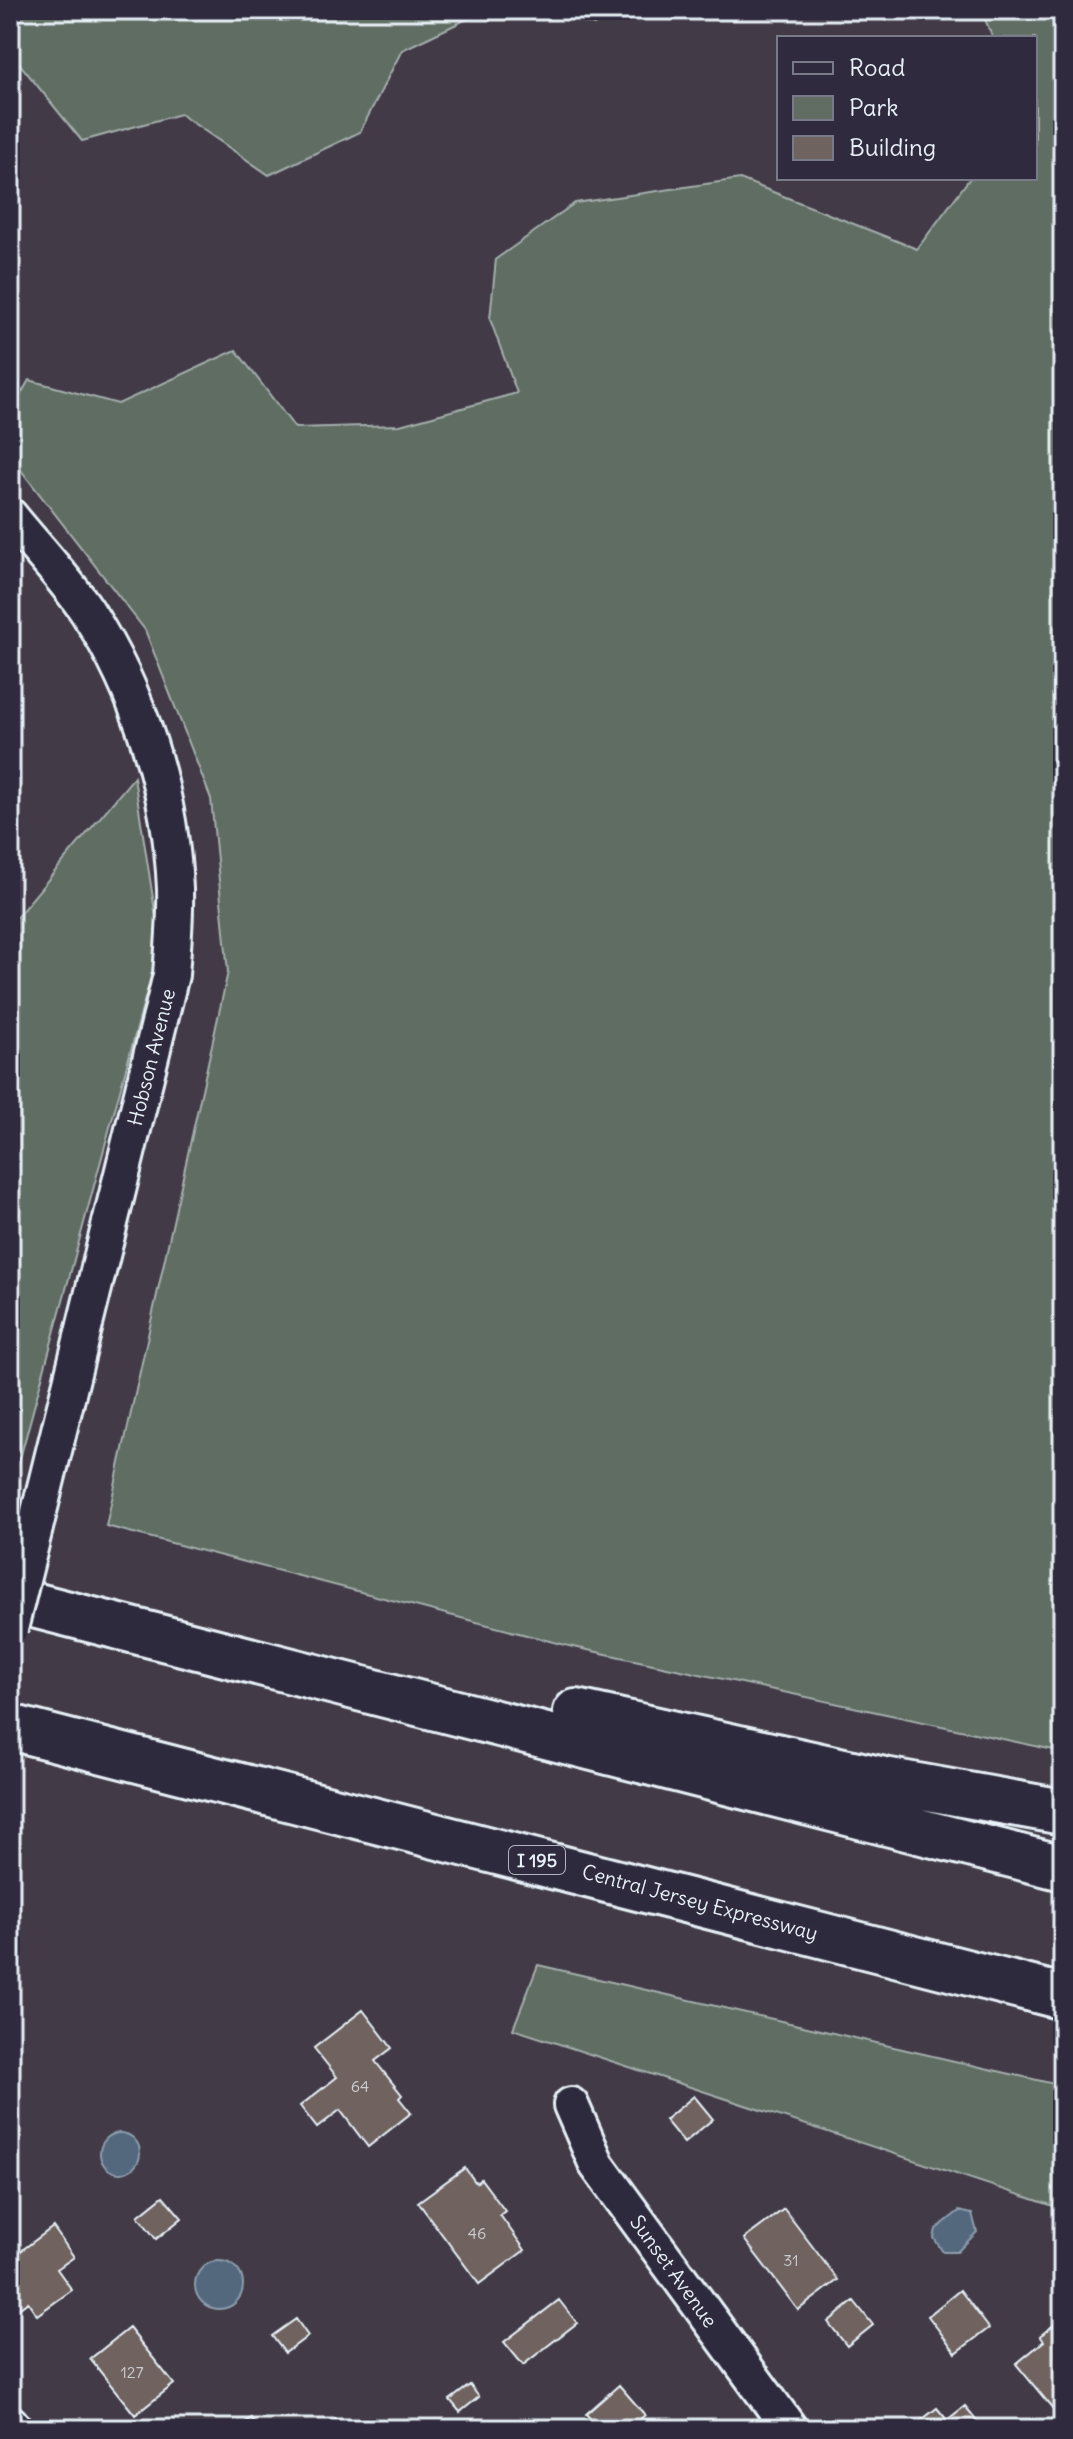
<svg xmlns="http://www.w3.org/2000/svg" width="1073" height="2439" font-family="Delius,sans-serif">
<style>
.green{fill:#616d62;stroke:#a4afad;stroke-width:2}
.water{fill:#52677d;stroke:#8e9eae;stroke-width:2}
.building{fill:#6f635f;stroke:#e8f1f8;stroke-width:2}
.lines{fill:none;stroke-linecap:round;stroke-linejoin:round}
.minor-casing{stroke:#e8f1f8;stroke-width:40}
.motorway-casing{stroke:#e8f1f8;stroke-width:50}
.minor{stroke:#2f2a3d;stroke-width:34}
.motorway{stroke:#2f2a3d;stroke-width:44}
.minor-bridge-casing{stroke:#e8f1f8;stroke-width:40;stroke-linecap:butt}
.minor-bridge{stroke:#2f2a3d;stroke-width:34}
.labels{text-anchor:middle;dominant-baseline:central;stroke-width:8;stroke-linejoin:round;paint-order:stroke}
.number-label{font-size:16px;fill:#caced2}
.shield{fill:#2f2a3d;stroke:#b0b5c0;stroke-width:2}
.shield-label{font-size:18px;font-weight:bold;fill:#e8f1f8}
.street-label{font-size:20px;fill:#e8f1f8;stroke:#2f2a3d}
</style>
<rect width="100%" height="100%" fill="#423b47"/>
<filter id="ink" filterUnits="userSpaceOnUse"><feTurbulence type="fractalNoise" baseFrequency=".0125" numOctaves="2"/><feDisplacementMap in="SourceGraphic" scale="16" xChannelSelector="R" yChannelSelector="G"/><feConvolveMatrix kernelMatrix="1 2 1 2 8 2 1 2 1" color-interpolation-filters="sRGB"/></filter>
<g filter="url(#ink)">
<!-- green -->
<path class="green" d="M10,10H486L402,50L360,132L269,175L180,114L82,141L10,52Z
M542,10H614L594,25Z
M981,10H1063V1752L569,1646L106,1526L228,972L211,799L145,630L10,456V413L29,380L118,404L236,350L295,428L400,425L517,393L490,319L496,259L575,203L740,179L917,249L970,178H1035V38H993Z
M134,777L160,943L12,1488L10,925Z
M538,1965L1063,2086V2209L513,2029Z"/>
<!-- water -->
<path class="water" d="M100 2153a20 20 0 1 1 40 0a20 20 0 1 1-40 0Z
M959,2211L972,2214L977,2232L957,2252H943L934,2238L936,2229Z
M195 2285a24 24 0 1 1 48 0a24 24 0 1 1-48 0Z"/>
<!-- building -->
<path class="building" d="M363,2010L392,2048L375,2061L402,2095L399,2098L411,2113L368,2147L340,2110L317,2128L300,2106L337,2077L314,2048Z
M694,2096L713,2119L684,2143L665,2120Z
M465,2168L476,2183L481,2179L505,2211L500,2215L525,2250L479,2284L418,2202Z
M163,2196L182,2218L156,2239L138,2216Z
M784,2209L838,2280L798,2310L744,2239Z
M53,2227L74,2257L57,2269L72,2290L37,2315L28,2302L16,2311L10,2302V2259Z
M960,2290L989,2328L956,2353L928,2316Z
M559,2300L577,2323L523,2365L504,2342Z
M854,2301L873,2325L847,2346L828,2322Z
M296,2319L308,2336L285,2353L272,2336Z
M1061,2319L1063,2402L1054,2410L1016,2364L1044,2341L1040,2336Z
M129,2328L174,2384L135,2415L90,2359Z
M470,2385L479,2397L460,2412L450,2400Z
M619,2385L645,2415L629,2429H599L586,2414Z
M965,2406L984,2429H910L937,2408L947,2420Z
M251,2418L259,2429H236Z
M336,2419L342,2429H325L324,2427Z"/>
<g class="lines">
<!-- minor casing -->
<g class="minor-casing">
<path id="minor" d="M10,516C35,547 65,578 87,611C140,693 171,792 175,889C176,918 173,947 171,975L35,1528
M571,2105L597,2165L790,2429
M10,2423L15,2429"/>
</g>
<!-- motorway casing -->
<g class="motorway-casing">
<path id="motorway" d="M10,1599L1063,1868
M576,1712L884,1780L1063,1812
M10,1727L1063,1997"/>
</g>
<!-- minor -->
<use href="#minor" class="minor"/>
<!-- motorway -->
<use href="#motorway" class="motorway"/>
<!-- minor-bridge casing -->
<g class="minor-bridge-casing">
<path id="minor-bridge" d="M10,1629L35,1528"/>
</g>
<!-- minor-bridge -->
<use href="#minor-bridge" class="minor-bridge"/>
</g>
</g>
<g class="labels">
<!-- number labels -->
<g class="number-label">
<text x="360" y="2086">64</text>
<text x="477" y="2233">46</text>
<text x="791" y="2260">31</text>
<text x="132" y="2372">127</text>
</g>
<!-- shield labels -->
<rect class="shield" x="509" y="1846" width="56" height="28" rx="6"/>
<g class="shield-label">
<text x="537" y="1860">I 195</text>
</g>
<!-- street labels -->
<g class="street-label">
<text transform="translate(151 1057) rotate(-76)">Hobson Avenue</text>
<text transform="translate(700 1902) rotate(15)">Central Jersey Expressway</text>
<text transform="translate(674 2271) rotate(54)">Sunset Avenue</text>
</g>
</g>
<!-- margin -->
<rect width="1073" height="2439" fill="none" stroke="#2f2a3d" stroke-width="40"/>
<rect x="20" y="20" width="1033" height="2399" fill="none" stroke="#e8f1f8" stroke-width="3" filter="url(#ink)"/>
<!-- legend -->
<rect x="777" y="36" width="260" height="144" fill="#2f2a3d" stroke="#797a88" stroke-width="2"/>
<rect x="793" y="62" width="40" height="12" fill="#2f2a3d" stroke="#797a88" stroke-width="2"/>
<text x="849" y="76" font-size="24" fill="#e8f1f8">Road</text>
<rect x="793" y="96" width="40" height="24" fill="#616d62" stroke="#797a88" stroke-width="2"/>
<text x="849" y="116" font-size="24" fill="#e8f1f8">Park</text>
<rect x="793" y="136" width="40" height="24" fill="#6f635f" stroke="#797a88" stroke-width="2"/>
<text x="849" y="156" font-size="24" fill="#e8f1f8">Building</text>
</svg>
